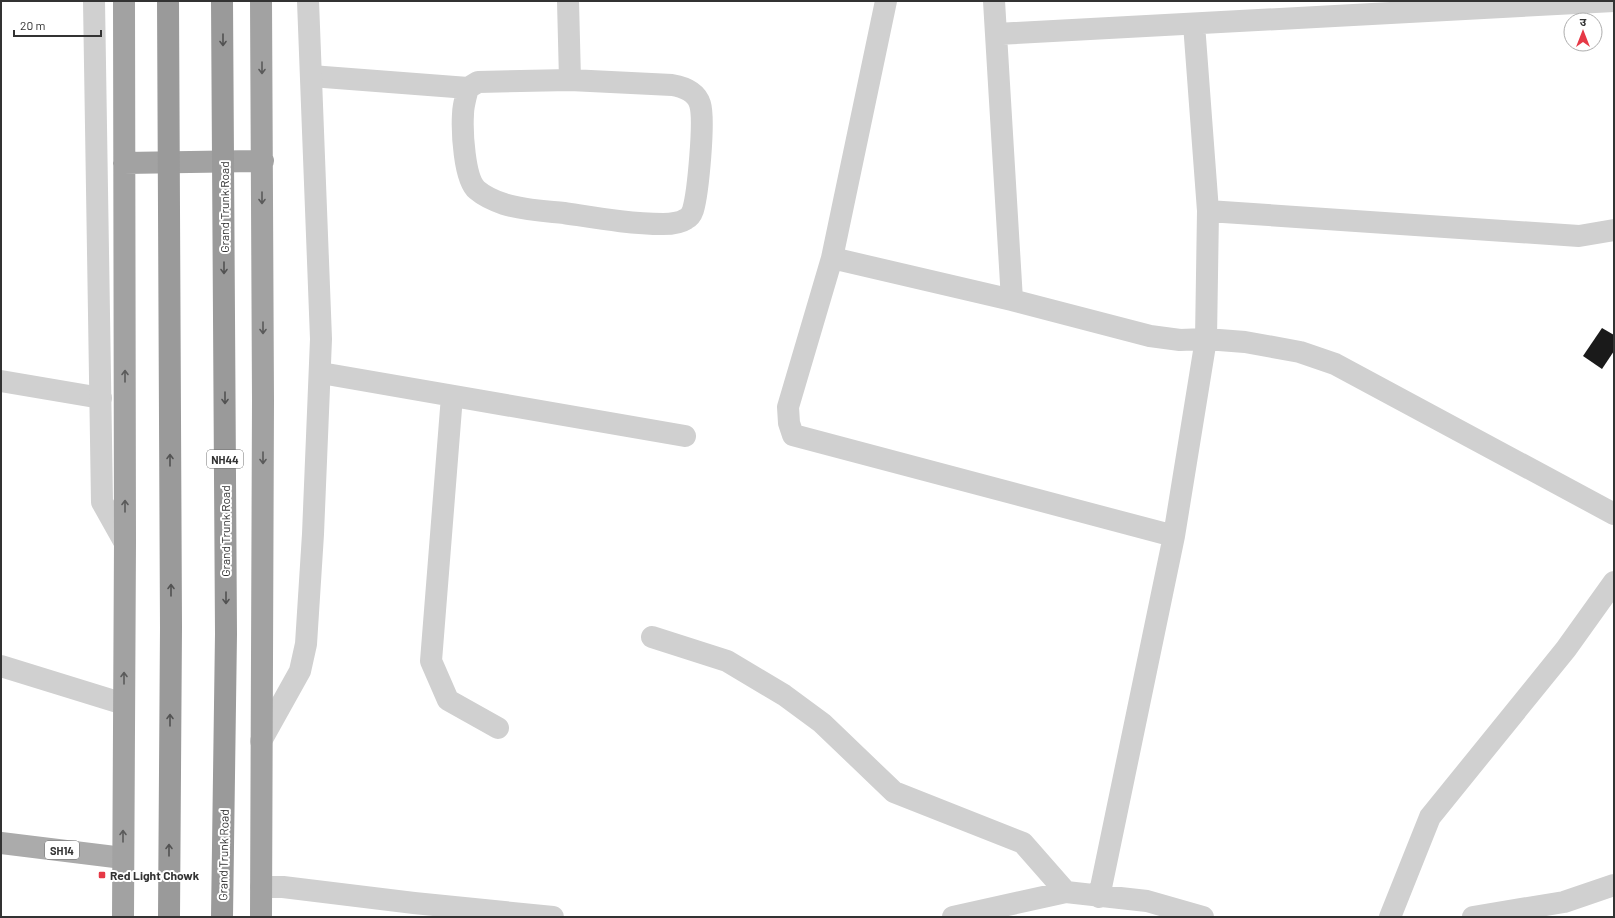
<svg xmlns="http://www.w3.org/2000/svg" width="1615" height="918" font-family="Barlow,'Noto Sans Devanagari',sans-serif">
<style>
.building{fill:#1a1a1a}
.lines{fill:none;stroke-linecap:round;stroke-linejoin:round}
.minor{stroke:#d0d0d0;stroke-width:22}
.tertiary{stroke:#d0d0d0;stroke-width:22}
.primary{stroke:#ababab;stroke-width:22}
.trunk{stroke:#a2a2a2;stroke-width:22}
.motorway-bridge{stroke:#9a9a9a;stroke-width:22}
.oneway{stroke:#525252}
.oneway2{stroke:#5a5a5a}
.poi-dot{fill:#e63946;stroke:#fff;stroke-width:1.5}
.labels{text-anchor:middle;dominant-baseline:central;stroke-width:4;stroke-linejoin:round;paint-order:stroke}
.shield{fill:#fff;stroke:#707070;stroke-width:1}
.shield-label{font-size:11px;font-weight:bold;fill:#333}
.street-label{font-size:12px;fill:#333;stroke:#fff}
.poi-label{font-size:12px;font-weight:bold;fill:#333;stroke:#fff;text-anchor:start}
</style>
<rect width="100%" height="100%" fill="#fff"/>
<!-- building -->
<path class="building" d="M1602,328L1614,335V351L1602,369L1583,356Z"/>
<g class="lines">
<!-- minor -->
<path class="minor" d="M568,1L570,80L672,85C684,87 696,91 700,104C705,120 698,193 693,210C692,213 690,217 686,219C680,223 670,224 663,224C630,224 597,218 564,213C544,211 522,210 504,204C495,201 484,196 477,190C464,179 462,131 463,114C463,106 466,96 468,88L478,82L570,80
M886,1L832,258L788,407L789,423L793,435L1174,536
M994,1L1012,300
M997,34L1614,1
M311,76L468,88
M1208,211L1579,236L1614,230
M832,258L1012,300L1150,336L1180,340L1206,339L1245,342L1300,352L1335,364L1614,514
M321,373L685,436
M1,381L101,398
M452,396L431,661L448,700L498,728
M652,637L727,661L784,695L822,723L894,792L1023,843L1066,892
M1,666L124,704
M261,887H283L414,903L553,917
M1099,897L1174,536L1206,339L1208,211L1194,24
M953,917L1066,892L1147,901L1203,917
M1390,917L1430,817L1566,649L1614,582
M1473,917L1564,902L1614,885"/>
<!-- tertiary -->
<path class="tertiary" d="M94,1L102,502L125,543
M261,741L300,671L306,644L313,534L321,339L308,1"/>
<!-- primary -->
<path class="primary" d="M1,843L123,858"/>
<!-- trunk -->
<path class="trunk" d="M124,163L263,161
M123,917L125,543L124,1
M261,917L263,400L261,1"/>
<!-- motorway-bridge -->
<path class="motorway-bridge" d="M168,1L171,627L169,917
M222,917L226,634L222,1"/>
</g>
<!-- one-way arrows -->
<defs><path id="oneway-shaft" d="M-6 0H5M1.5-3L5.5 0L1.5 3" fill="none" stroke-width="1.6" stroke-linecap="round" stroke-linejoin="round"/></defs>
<g class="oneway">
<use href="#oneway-shaft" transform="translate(223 40) rotate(90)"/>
<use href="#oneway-shaft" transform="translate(224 268) rotate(90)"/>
<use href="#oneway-shaft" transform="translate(225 398) rotate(90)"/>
<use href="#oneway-shaft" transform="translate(170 460) rotate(-90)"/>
<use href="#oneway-shaft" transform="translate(171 590) rotate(-90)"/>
<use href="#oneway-shaft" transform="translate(226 598) rotate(90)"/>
<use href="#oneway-shaft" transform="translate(170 720) rotate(-90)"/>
<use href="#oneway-shaft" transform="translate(169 850) rotate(-90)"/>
</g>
<g class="oneway2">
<use href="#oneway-shaft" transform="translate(262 68) rotate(90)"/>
<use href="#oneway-shaft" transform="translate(262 198) rotate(90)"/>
<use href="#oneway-shaft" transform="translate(263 328) rotate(90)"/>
<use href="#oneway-shaft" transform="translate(125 376) rotate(-90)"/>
<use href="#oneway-shaft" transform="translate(263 458) rotate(90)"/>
<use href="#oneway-shaft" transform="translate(125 506) rotate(-90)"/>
<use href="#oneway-shaft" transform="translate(124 678) rotate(-90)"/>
<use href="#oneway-shaft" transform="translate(123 836) rotate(-90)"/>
</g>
<!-- markers -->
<rect class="poi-dot" x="98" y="871" width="8" height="8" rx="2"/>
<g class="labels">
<!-- shield labels -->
<g class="shield">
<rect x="207" y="450" width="36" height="18" rx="3"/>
<rect x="45" y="841" width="34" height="18" rx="3"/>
</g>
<g class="shield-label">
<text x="225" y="459">NH44</text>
<text x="62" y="850">SH14</text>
</g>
<!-- street labels -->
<g class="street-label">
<text transform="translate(224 207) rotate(-90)">Grand Trunk Road</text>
<text transform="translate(225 531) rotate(-90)">Grand Trunk Road</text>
<text transform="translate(223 855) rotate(-89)">Grand Trunk Road</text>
</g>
<!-- poi labels -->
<g class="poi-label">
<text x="110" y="875">Red Light Chowk</text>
</g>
</g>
<!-- border -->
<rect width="1615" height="918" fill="none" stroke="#333333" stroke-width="4"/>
<!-- north arrow -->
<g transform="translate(1583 32)"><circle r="19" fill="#ffffff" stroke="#adadad"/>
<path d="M0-3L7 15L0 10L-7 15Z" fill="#e63946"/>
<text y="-6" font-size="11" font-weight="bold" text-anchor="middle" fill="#333333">उ</text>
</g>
<!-- scale -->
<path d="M14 30v6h87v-6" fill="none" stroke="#333333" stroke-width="2"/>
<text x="20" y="30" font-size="12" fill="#333333" stroke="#ffffff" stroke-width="3" paint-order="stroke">20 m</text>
</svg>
